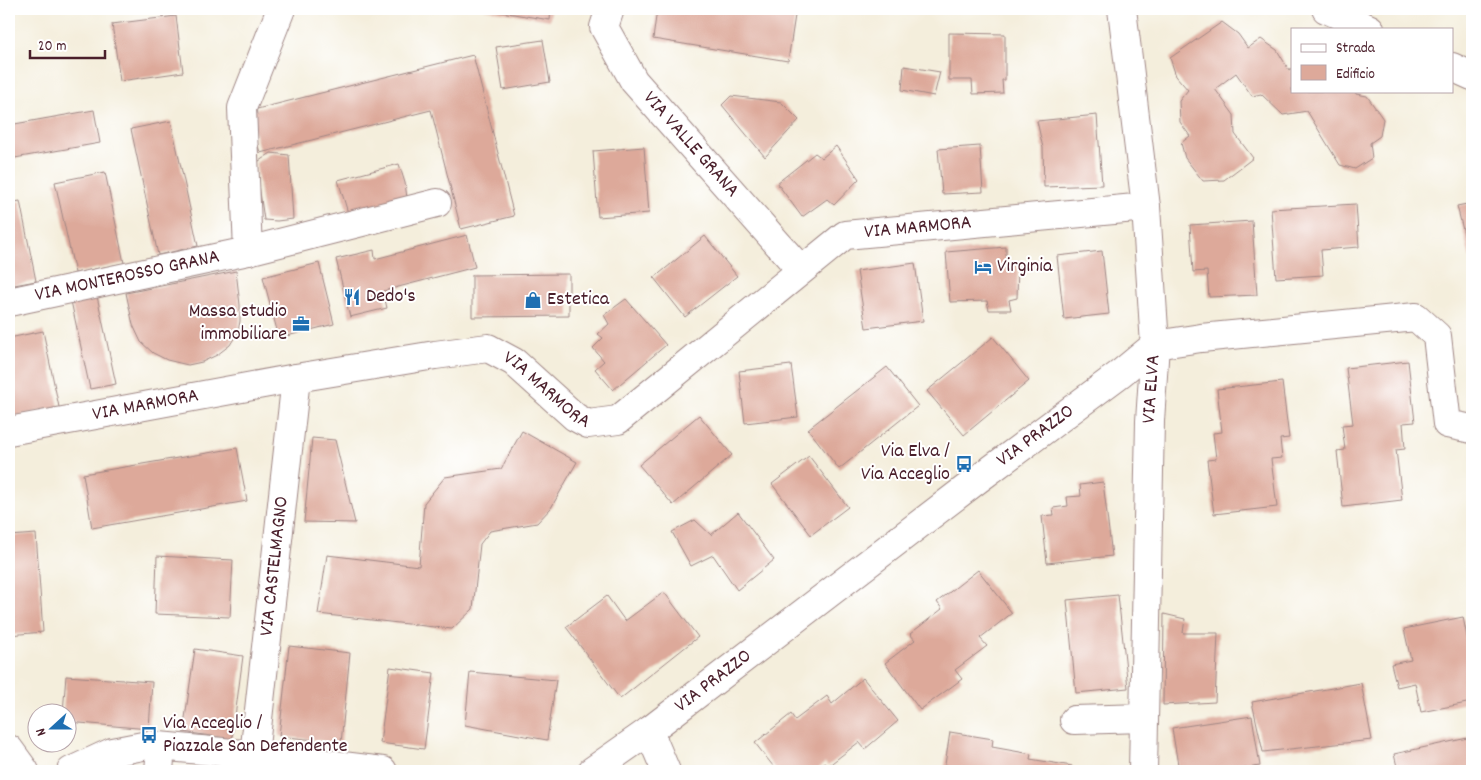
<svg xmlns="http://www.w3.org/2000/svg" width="1481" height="780" font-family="Dekko,sans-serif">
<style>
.building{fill:#dda99a}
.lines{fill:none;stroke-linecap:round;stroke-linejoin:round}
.minor-casing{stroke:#9f8684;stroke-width:30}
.minor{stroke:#fff;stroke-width:28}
.labels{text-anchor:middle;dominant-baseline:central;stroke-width:4;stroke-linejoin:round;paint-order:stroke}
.street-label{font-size:20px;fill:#4a1f2b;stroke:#fff}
.poi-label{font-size:20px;fill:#4a1f2b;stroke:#fff;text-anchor:start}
</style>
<rect width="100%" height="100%" fill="#fff"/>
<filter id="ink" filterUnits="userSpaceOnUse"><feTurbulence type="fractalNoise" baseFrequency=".02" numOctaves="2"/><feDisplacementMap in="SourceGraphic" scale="10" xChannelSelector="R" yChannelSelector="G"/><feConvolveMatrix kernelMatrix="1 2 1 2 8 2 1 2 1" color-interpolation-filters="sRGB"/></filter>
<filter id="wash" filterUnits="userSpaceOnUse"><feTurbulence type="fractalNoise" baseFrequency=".0096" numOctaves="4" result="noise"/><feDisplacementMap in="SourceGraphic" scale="20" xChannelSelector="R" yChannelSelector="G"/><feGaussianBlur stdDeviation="1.12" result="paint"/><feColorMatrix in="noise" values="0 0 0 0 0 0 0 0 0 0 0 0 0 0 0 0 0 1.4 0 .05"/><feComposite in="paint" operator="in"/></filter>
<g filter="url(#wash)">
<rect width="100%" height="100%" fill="#f4eedc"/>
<g id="blocks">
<!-- building -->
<path class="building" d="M483,9H551L550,20Z
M657,9H796L788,61L653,39Z
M176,16L183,72L120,81L112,24Z
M1222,22L1238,34L1248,48L1261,39L1277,50L1289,70L1292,68V91H1355L1356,94L1367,96L1383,119L1380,136L1370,143L1372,158L1355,169L1340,165L1307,111L1283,115L1261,94L1252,96L1236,73L1215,89L1234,115L1235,134L1253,158L1224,180L1203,181L1185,158L1181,143L1190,136L1180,122L1179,101L1188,90L1176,76L1170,58Z
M949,33L1005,34V80H1002L1003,93L973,94L972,80H949Z
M543,40L550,82L503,90L496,47Z
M473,55L514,216L461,229L431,110L260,153L249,111Z
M904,66L940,72L934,96L902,90Z
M731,96L781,102L799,120L765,157L722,105Z
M94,110L100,143L9,159V125Z
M1097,115L1102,185L1044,187L1043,148L1037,121Z
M171,121L198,246L158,255L131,129Z
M836,146L859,179L834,205L827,199L802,217L777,183L815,153L822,158Z
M980,146L983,192L942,194L938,149Z
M644,147L649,213L598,217L593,151Z
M271,153L289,155L293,219L277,221L264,220L256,163Z
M399,164L405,183L407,198L348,213L338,180Z
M105,172L124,263L75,273L55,182Z
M20,201L36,281L9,286V203Z
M1472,203V258H1470L1457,206Z
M1356,204L1359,247L1321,250L1323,275L1276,278L1271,209Z
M1252,221L1257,295L1209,297L1207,271L1193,272L1190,225Z
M467,235L475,267L383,291L387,308L350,317L336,259L374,250L375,259Z
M705,236L737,276L685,317L654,278Z
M1006,247V263L1018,265L1017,298L1009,300L1011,310H989L987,301L950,302L946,252Z
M1102,251L1109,314L1064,319L1057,256Z
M319,263L334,324L279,338L263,277Z
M915,263L923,321L866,328L857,271Z
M236,271L240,305V321L238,332L230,345L217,355L202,362L188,365L167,360L153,353L141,342L133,325L126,293Z
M569,274V316L472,317V275Z
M97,296L116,384L90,389L71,301Z
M626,299L666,345L613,390L595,369L604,361L593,348L603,338L598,334L609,324L604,315Z
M43,331L59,407L9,418V338Z
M993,337L1029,381L964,435L927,391Z
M1408,361L1415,422L1403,423L1405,449L1396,450L1402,500L1343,507L1337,451L1345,450L1342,425L1353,424L1346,368Z
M791,365L798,417L745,423L739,371Z
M887,367L918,406L839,469L808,429Z
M1282,382L1289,438L1280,439L1282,458L1271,459L1277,507L1214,514L1207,460L1216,459L1213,433L1222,432L1217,389Z
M699,415L732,455L673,505L639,465Z
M522,431L577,462L551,508L537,523L490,531L480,544L473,609L452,629L318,614L327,555L419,566L424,503L445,477L501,469Z
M312,438L335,440L355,523L304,522Z
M237,448L247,501L92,528L83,474Z
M809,456L848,507L811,535L772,484Z
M1103,482L1112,556L1047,563L1042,516L1054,515L1053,508L1068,506L1067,497L1081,496L1080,485Z
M738,512L774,560L737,590L713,555L691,566L672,532L695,520L711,535Z
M36,534L43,632L9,635V536Z
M157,556L233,560L230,617L155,614Z
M978,570L1012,613L980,638L987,646L955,670L962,679L920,710L885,663L915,640L910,634L942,609L937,602Z
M664,592L698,637L620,699L566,627L607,596L625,621Z
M1118,595L1128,688L1076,693L1067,600Z
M1164,614L1185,619L1183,633H1218L1215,702L1163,705Z
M1463,617L1472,662V702L1421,712L1415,683L1397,687L1391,664L1411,660L1404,629Z
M289,646L350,653L341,743L279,736Z
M195,649L243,656L232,739L183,732Z
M390,667L434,673L424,749L380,743Z
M470,672L556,680L547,740L465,725Z
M66,676L152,682L149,729L68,722V712H63Z
M863,678L898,721L865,749L859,742L828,766L825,763L815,771H777L755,743L791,714L795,720L827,696L832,704Z
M1361,683L1372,740L1263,752L1252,702Z
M1252,716L1260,766L1227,771H1179L1172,728Z
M950,732L993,739L992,747L1031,754L1030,759L1072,766L1071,771H944Z
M1472,737V771H1398L1394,754Z"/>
</g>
</g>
<g filter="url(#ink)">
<use href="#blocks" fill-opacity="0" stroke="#9f8684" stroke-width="1"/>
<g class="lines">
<!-- minor casing -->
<g class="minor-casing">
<g id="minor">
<path id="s1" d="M610,9L604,27L634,81L801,270"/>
<path d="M1122,9L1146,207L1155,345L1150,421L1143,771"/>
<path d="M1326,9L1370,29"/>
<path d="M1452,67L1472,76"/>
<path d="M248,251L242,108L281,9"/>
<path id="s2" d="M9,302L248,251L437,203"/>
<path id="s3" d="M9,431L296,378L435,355L488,348L514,362L575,417L588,424L618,420L845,235L1146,207"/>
<path d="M1074,720L1144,718"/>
<path d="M649,731L666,771"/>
<path d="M9,749L25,771"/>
<path id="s4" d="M254,755L296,378"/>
<path d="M71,771L112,752L148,745L254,755L383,771"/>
<path d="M159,771L161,747"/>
<path id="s5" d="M592,771L649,731L977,480L1121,373L1155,345L1201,338L1416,317L1437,336L1447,424L1472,429"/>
</g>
</g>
<!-- minor -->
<use href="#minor" class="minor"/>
</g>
</g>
<!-- icons -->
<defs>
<g id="hotel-bare" transform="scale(1.35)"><path d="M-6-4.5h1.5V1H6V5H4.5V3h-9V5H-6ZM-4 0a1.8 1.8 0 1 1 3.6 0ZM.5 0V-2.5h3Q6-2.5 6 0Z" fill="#1f6fb2" stroke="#fff" stroke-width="2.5" paint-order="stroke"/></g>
<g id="restaurant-bare" transform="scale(1.35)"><path d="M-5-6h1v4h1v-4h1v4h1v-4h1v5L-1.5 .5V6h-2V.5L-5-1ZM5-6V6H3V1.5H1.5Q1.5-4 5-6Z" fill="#1f6fb2" stroke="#fff" stroke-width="2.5" paint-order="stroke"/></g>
<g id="shop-bare" transform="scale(1.35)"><path d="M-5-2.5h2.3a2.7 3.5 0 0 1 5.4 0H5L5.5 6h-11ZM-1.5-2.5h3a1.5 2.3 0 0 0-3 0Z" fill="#1f6fb2" stroke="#fff" stroke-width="2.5" paint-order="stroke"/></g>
<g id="office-bare" transform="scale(1.35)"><path d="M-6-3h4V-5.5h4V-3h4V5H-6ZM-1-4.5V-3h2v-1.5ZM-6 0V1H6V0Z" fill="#1f6fb2" stroke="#fff" stroke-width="2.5" paint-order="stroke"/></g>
<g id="bus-bare" transform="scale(1.35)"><path d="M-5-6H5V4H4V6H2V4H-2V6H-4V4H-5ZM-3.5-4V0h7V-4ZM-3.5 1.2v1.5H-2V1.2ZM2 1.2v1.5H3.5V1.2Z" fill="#1f6fb2" stroke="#fff" stroke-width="2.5" paint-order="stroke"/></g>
</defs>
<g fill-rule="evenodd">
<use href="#hotel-bare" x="983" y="267"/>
<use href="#restaurant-bare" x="352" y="297"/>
<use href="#shop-bare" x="533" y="300"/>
<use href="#office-bare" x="301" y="324"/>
<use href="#bus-bare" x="964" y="464"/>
<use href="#bus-bare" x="149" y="735"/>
</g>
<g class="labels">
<!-- street labels -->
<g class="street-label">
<text stroke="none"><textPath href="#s1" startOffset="166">VIA VALLE GRANA</textPath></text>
<text stroke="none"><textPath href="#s3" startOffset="1009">VIA MARMORA</textPath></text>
<text stroke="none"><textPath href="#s2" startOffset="121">VIA MONTEROSSO GRANA</textPath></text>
<text stroke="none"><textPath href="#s3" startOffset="559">VIA MARMORA</textPath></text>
<text transform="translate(1152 389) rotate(-86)">VIA ELVA</text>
<text stroke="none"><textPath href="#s3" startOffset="139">VIA MARMORA</textPath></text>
<text stroke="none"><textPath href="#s5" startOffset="556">VIA PRAZZO</textPath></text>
<text stroke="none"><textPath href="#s4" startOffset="190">VIA CASTELMAGNO</textPath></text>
<text stroke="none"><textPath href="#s5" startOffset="151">VIA PRAZZO</textPath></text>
</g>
<!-- poi labels -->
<g class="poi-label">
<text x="997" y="267">Virginia</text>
<text x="366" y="297">Dedo's</text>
<text x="547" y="300">Estetica</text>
<text x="287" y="312" text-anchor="end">Massa studio<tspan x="287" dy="23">immobiliare</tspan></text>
<text x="950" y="452" text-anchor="end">Via Elva /<tspan x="950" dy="23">Via Acceglio</tspan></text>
<text x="163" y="724">Via Acceglio /<tspan x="163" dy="23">Piazzale San Defendente</tspan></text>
</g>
</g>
<!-- margin -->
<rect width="1481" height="780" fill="none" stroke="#fff" stroke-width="30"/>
<!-- legend -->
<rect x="1291" y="28" width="162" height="65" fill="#ffffff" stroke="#b7a5aa"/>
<rect x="1301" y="44" width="25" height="8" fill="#ffffff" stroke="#b7a5aa"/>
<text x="1336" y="52" font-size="15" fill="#4a1f2b">Strada</text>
<rect x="1301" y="65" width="25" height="15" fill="#dda99a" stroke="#b7a5aa"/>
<text x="1336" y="78" font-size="15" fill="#4a1f2b">Edificio</text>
<!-- north arrow -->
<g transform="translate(52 728) rotate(249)"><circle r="24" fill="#ffffff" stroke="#b7a5aa"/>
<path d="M0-4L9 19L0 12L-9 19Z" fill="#1f6fb2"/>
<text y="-8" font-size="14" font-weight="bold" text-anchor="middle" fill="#4a1f2b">N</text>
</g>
<!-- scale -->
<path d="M30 50v8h75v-8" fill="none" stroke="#4a1f2b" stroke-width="2.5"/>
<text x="38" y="50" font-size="15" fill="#4a1f2b" stroke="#ffffff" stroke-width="4" paint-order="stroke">20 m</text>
</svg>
